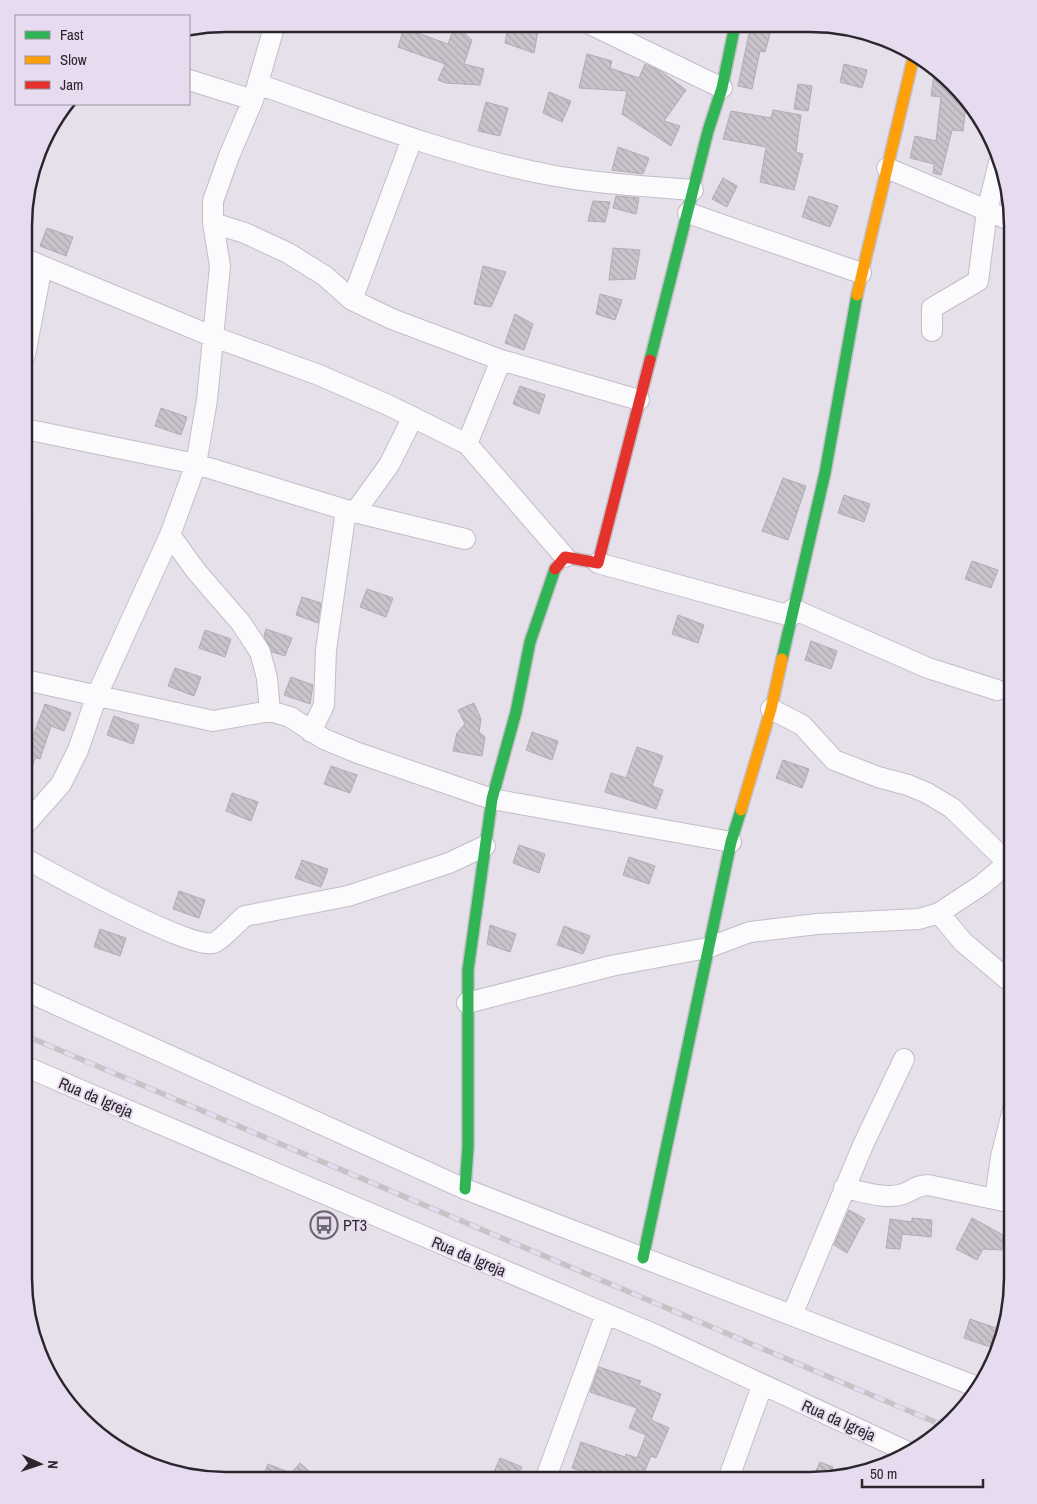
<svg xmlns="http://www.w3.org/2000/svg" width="1037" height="1504" font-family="'Archivo Narrow',sans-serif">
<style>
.building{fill:url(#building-back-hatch);stroke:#b1acb4}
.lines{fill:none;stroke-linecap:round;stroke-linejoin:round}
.street-casing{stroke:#c3bec6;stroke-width:22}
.fast-casing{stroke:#c3bec6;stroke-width:14}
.slow-casing{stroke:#c3bec6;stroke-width:14}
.jam-casing{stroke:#c3bec6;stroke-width:14}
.street{stroke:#fbfafc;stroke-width:20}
.fast{stroke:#30b455;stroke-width:11}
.slow{stroke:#ff9f0a;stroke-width:11}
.jam{stroke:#e5322d;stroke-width:11}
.rail-casing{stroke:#c5c3c6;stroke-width:5.5}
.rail{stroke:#e7dcef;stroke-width:4;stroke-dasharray:11;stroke-linecap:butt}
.labels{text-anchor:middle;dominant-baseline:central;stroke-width:4;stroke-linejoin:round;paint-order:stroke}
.street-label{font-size:16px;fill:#2b262d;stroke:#e7dcef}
.poi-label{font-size:16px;fill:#2b262d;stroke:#e7dcef;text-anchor:start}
.rim{fill:none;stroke:#2b262d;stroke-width:2.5}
</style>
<defs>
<pattern id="building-back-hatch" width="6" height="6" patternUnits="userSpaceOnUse" patternTransform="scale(1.25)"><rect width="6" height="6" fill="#c9c4cc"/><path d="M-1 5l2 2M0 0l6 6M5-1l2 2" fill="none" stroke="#ada8b0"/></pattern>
</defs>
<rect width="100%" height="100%" fill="#e6e0eb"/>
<!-- building -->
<path class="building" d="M455,25L472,40L464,64L484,69L480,85L446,83L438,80L445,64L398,47L404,28L448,44Z
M508,25H539L534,53L505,43Z
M750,29L770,34L765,52L760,51L752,89L738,86Z
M587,54L612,61L610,68L639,78L645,64L662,72L686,90L664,121L680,126L671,146L622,114L627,91L579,88Z
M844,64L867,70L862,88L840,82Z
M935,67L966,105L963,131L952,130L941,175L933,173L934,164L910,158L915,136L936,141L941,97L931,96Z
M798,84L812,86L808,111L794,109Z
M549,92L571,101L562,122L543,113Z
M486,102L508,108L500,136L478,131Z
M773,110L801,115L796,152L803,154L794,190L760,182L766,147L723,139L731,111L771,118Z
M618,147L649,158L643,174L612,170Z
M723,178L737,186L727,207L712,199Z
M616,196L639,198L636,214L613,208Z
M809,196L838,206L830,227L802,217Z
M593,201L610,202L605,222L588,221Z
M47,228L73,237L66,256L40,246Z
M613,248L640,250L635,279L609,280Z
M483,266L506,272L491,307L474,304Z
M600,294L622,300L615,320L596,314Z
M515,314L533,324L524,350L505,343Z
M520,386L545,395L539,414L513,404Z
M161,408L187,417L181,435L155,426Z
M783,478L806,486L788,540L762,531Z
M844,495L870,504L864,522L838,513Z
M972,561L998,570L991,588L965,579Z
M367,589L393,598L386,617L360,607Z
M302,597L321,603L318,623L296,615Z
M678,615L704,625L698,643L672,634Z
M266,629L292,638L285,656L272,652L264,636Z
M205,630L231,639L225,657L199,648Z
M811,641L837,651L831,669L805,660Z
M175,668L201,677L194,696L168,686Z
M291,677L313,685L310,704L284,695Z
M474,703L481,719L479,732L485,737L482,756L453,751L457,733L465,724L458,710Z
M45,704L71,713L64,731L51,726L40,759L35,758L27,782H25V733L33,736Z
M114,716L139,725L133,744L107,735Z
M532,732L558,741L552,760L526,750Z
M637,747L663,756L652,786L663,790L656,809L605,792L611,773L626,778Z
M783,760L809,769L802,788L776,778Z
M331,766L357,775L350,793L324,784Z
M232,793L258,802L251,821L226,811Z
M519,845L545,854L539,873L513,863Z
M629,857L655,866L649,884L623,875Z
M302,860L328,869L321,887L295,878Z
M179,891L205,900L199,918L173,909Z
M490,925L516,934L510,952L487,944Z
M564,926L590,936L583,954L557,945Z
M100,929L126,938L120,956L94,947Z
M849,1210L865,1219L847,1253L834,1245Z
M912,1218L932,1220L931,1237L902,1234L900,1249L886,1248L890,1219L912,1222Z
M972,1218L1003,1235L1002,1250L983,1249L977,1260L956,1249Z
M970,1319L996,1328L990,1347L964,1338Z
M599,1367L641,1381L639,1385L661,1394L651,1420L669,1428L656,1458L651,1456L641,1480H607L572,1468L581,1442L625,1457L626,1454L637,1458L646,1435L629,1428L637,1408L590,1392Z
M500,1458L522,1467L516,1479H491Z
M820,1462L833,1467L830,1476L812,1480Z
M300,1463L318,1479H262L268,1464L291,1473Z"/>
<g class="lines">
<!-- street casing -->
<g class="street-casing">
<path id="street" d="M592,25L722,88
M189,80L253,100
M258,84C354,118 450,156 550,175C597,184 646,186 693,190
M887,168L1012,221
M688,213L861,273
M213,223L245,233L288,253L325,276L352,300L392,319L501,360L639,400
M25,259L214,337L319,375L388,405L467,444L565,557
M352,300L412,139
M932,331V308L978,281L987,211L999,163
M25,355L42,266
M25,429L196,464L346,510L465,539
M467,444L501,360
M355,512L389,465L413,417
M170,535L196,571L241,623L260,652L267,678L270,711
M598,563L791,616
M793,609L928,668L997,690
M25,680L213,721L270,711L290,717L324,739L358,753L492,799L731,842
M771,709L802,725L834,760L878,777L908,785L927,793L952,808L1008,863
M311,732L324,705L326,650L346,510
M24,826L61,784L78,750L97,695L170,535L196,464L207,400L220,266L213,223V201L229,156L253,100L275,24
M24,858C51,873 191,950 213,943C222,940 236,923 245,916L348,896L449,863L485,846
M939,913L963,942L1013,984
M24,990L465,1189L980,1388
M467,1003L611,966L707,948L750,932L817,924L919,919L939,913L983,884L1008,863L1013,852
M24,1066L656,1335L910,1453
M844,1188C861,1191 886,1200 903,1194C915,1190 913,1186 928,1185L1013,1203
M995,1199L1001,1157L1013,1109
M792,1315L863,1145L904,1059
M545,1480L606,1314
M728,1480L762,1386"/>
</g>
<!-- fast casing -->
<g class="fast-casing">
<path id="fast" d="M650,360L708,131L722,88L735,25
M782,659L825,473L857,295
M465,1189L468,1147V970L492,799L516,712L530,642L555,569
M643,1258L731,842L741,810"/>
</g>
<!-- slow casing -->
<g class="slow-casing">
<path id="slow" d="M857,295L914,55
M741,810L771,709L782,659"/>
</g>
<!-- jam casing -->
<g class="jam-casing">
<path id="jam" d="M555,569L565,557L598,563L650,360"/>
</g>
<!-- street -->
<use href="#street" class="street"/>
<!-- fast -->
<use href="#fast" class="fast"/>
<!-- slow -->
<use href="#slow" class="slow"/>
<!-- jam -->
<use href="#jam" class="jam"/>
<!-- rail casing -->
<g class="rail-casing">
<path id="rail" d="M24,1035L947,1427"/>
</g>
<!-- rail -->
<use href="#rail" class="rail"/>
</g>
<!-- icons -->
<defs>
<g id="bus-ring" transform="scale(1.4375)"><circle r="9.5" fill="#e7dcef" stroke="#6c6770" stroke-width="1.5"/><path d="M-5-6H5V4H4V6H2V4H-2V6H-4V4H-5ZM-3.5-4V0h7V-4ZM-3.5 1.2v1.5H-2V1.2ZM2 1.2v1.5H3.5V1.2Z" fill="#6c6770"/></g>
</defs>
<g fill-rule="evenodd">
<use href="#bus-ring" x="324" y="1225"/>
</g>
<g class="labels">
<!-- street labels -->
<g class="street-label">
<text transform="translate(96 1097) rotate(23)">Rua da Igreja</text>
<text transform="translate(469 1256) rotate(23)">Rua da Igreja</text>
<text transform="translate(839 1420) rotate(24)">Rua da Igreja</text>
</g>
<!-- poi labels -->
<g class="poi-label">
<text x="343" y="1225">PT3</text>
</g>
</g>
<!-- crop -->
<path d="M0 0H1037V1504H0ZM226 32H810A194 194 0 0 1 1004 226V1278A194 194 0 0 1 810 1472H226A194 194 0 0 1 32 1278V226A194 194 0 0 1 226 32Z" fill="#e7dcef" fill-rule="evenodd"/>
<path class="rim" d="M226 32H810A194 194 0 0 1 1004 226V1278A194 194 0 0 1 810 1472H226A194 194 0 0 1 32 1278V226A194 194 0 0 1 226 32Z"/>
<!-- legend -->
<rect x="15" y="15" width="175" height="90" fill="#e7dcef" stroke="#9c93a1"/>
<rect x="25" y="31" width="25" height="8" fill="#30b455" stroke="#9c93a1"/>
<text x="60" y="40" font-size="15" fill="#2b262d">Fast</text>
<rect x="25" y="56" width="25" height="8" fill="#ff9f0a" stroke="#9c93a1"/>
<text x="60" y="65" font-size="15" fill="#2b262d">Slow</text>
<rect x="25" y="81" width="25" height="8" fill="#e5322d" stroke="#9c93a1"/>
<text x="60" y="90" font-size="15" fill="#2b262d">Jam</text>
<!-- north arrow -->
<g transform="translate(40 1464) rotate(93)" stroke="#e7dcef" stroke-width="4" paint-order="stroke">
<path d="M0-4L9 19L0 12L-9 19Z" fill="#2b262d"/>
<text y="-8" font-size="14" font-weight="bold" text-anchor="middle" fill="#2b262d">N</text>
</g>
<!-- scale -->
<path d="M862 1479v8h121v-8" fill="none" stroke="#2b262d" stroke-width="2.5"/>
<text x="870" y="1479" font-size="15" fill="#2b262d" stroke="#e7dcef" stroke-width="4" paint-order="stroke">50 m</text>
</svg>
